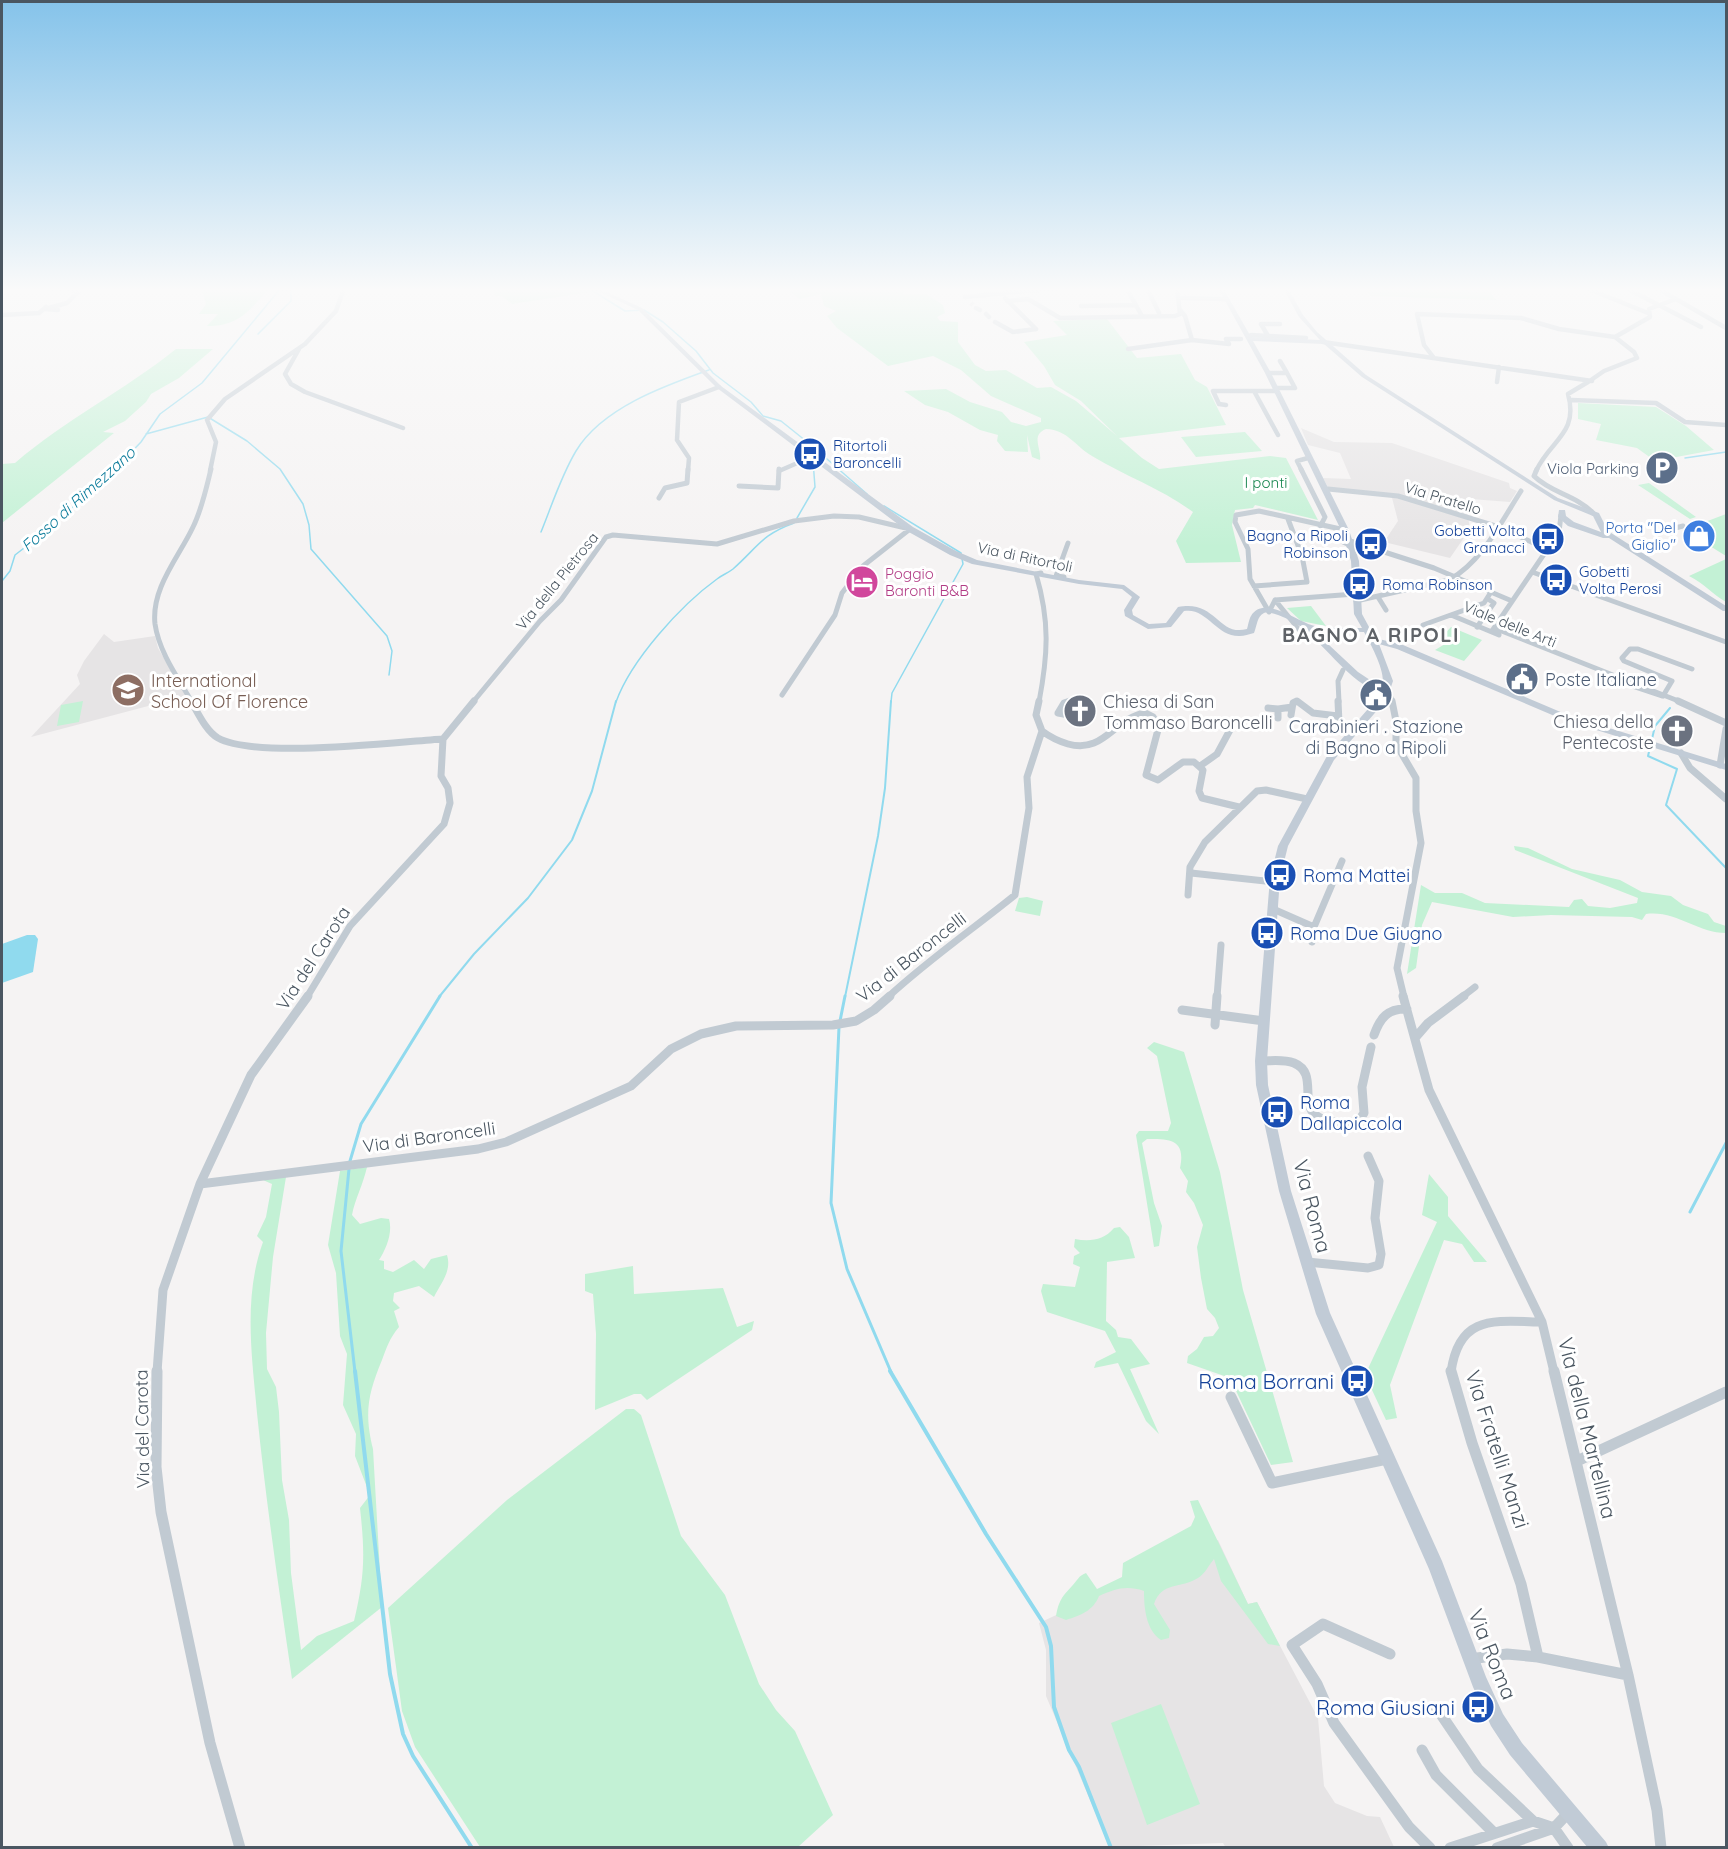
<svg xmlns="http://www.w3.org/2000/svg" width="1728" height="1849" font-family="Quicksand,sans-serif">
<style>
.education{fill:#e6e4e5}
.green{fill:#c3f1d5}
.water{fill:#90daee}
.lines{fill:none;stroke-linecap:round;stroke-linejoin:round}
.stream-far3{stroke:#90daee;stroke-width:1.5}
.stream-far2{stroke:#90daee;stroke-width:2}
.stream-far1{stroke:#90daee;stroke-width:3}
.stream{stroke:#90daee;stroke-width:4}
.street-tunnel{stroke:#caccce;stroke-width:4.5;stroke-dasharray:4.5 2;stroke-linecap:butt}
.street-far4{stroke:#c1cad2;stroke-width:4.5}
.street-far3{stroke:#c1cad2;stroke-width:5}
.street-far2{stroke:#c1cad2;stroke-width:7}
.street-far1{stroke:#c1cad2;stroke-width:9}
.street{stroke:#c1cad2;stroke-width:11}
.secondary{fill:#c1cbd6;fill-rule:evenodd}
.labels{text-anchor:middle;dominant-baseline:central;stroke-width:6;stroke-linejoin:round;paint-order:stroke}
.far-transit-label{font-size:15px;fill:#164399;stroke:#fff;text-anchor:start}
.far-service-label{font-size:15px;fill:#4e5e75;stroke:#fff;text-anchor:end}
.far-park-label{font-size:15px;fill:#17864f;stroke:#fff}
.far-street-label{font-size:15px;fill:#4a5661;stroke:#fff}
.far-shop-label{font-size:15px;fill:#366cbe;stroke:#fff;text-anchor:end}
.far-hotel-label{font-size:15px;fill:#b23c85;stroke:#fff;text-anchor:start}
.far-water-label{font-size:16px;font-style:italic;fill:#0c7c9b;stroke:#fff}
.service-label{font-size:18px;fill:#4e5e75;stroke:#fff;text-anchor:start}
.education-label{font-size:18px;fill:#785e54;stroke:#fff;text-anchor:start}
.worship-label{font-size:18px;fill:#5b616d;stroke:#fff;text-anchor:start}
.transit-label{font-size:18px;fill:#164399;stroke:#fff;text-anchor:start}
.street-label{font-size:18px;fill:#4a5661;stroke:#fff}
.far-district-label{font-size:20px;font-weight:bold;letter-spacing:1.5px;fill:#5f6368;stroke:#fff}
.near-street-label{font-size:21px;fill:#4a5661;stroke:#fff}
.near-transit-label{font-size:21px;fill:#164399;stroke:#fff;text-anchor:end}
</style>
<rect width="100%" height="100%" fill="#f5f3f3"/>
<!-- education -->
<path class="education" d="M1301,428L1334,442L1392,443L1509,483L1510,488L1517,491L1510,502L1471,499L1468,517L1470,529L1450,558L1384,542L1398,521L1391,494L1329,489L1323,478L1351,479L1340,453L1308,445Z
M104,634L114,642L155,636L158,648L186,696L31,737L80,684L77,675L84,661Z
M1218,1540L1248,1604L1257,1602L1318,1718L1324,1786L1335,1803L1367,1816L1380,1817L1394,1847L1226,1848L1223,1843L1110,1847L1046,1696V1650L1039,1623Z"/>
<!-- green -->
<path class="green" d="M205,288H270C249,310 240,326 207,326L218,314H199L206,304L202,290Z
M491,288H590L597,291L512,304L502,296H496Z
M797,288H905L903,294H926L943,305L945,313L937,317L940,321L958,322V342L975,365L986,371L1006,370L1037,388L1051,387L1076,401L1117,436L1081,401L1055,385L1044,366L1024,342L1067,335L1053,321L1107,319L1137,358L1181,354L1195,380L1207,387L1226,425L1119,438L1142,458L1159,469L1270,456L1286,458L1318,520L1255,505L1253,508L1235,510L1232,525L1241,562L1186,563L1176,541L1193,512C1162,489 1125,476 1092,456C1075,446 1068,430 1046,429C1030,435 1042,450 1040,460L1032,457L1027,435L1028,452L1005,451L997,441L998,435L980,430L948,412L925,405L904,391L946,389L970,402L1002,412L1011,422L1026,426L1041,422V418L991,396L961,370L933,356L888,366L837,328L827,316L836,311L824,306L821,294L800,299L790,292Z
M1366,288H1487L1496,300L1370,296Z
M176,349H213L179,378L151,394L146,402L125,421L103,432L114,433L2,523V464L15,463C65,420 125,390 176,349Z
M1578,403L1656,407L1686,426L1714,450L1655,461L1637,448L1596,440L1601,424L1578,419Z
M1245,432L1262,451L1196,457L1181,437Z
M1649,483L1696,517L1690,519L1638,485Z
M1726,514V556L1684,530Z
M1726,559V602C1711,593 1706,585 1689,576Z
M1311,606L1326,626L1301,621L1287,608Z
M1451,627L1482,640L1464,661L1435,650L1445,644L1438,641Z
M83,701L79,722L57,726L61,705Z
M1514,846L1528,848L1572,869L1620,880L1642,892L1671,896L1683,905L1708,914L1714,922L1726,926V933C1697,933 1676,910 1646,914L1642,920L1632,917L1551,915L1513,917L1432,902L1422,925L1416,968L1407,974L1421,885L1435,893H1462L1485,903L1569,907L1574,900L1582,899L1588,906L1610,908L1637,903L1638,898L1515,850Z
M1027,897L1043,901L1040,916L1015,911L1019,898Z
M1154,1042L1184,1052L1220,1172L1243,1290L1293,1462L1271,1465L1230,1378L1187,1363L1188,1356L1197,1349L1204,1337L1213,1336L1219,1328L1215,1318L1207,1309L1201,1278L1197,1247L1203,1225L1194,1203L1186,1192L1188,1181L1180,1168C1186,1139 1170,1139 1147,1139L1142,1143L1154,1203L1162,1226L1159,1246L1154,1247L1136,1135L1139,1131H1168L1171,1123L1157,1056L1147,1048Z
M367,1167C363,1185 355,1199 352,1215L360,1224L381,1218L389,1219C393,1233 386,1249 379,1260L384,1261V1269L393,1272L414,1260L424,1269L431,1259L447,1255C452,1271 441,1283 434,1297L419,1286L394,1293L393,1301L400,1308L394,1311L399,1327C389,1339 387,1347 382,1360C368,1394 364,1413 373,1449L382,1607L292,1679C279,1590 266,1502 257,1413C252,1357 243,1297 263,1242L257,1236L266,1217L272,1184L263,1180L286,1177L273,1257L266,1333L267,1369L276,1387L279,1412L282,1480L289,1520L291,1573L301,1650L317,1636L354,1621C365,1575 365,1554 360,1508L370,1495L355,1456L356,1434L343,1405L347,1354L340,1336L336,1273L328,1245L340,1171Z
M1429,1174L1448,1197V1216L1487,1262H1474L1462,1244L1444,1240L1390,1385L1397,1418L1386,1420L1365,1375L1437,1222L1422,1215Z
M1120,1227L1129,1237L1135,1258L1107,1262L1106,1321L1116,1330L1118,1337L1131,1339L1150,1364L1130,1369L1159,1434L1146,1421L1118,1363L1094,1368L1096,1362L1116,1352L1105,1331L1047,1312L1041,1291L1043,1284L1075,1287L1080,1267L1073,1264L1074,1256L1080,1253L1074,1247L1075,1239C1090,1242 1104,1240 1114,1228Z
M633,1266L634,1294L723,1288L737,1327L754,1321L752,1330L647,1400L641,1394H634L595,1410L596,1334L593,1294L585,1291V1274Z
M626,1409H634L641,1415L681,1536L725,1595L759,1684L776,1710L795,1731L833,1815L798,1847H480L415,1747L402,1711L388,1608L507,1500Z
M1198,1500L1248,1604L1257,1602L1280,1646L1268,1644L1221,1581L1214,1559C1209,1565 1204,1575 1198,1578C1181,1589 1162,1581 1154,1604L1170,1630L1169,1638L1161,1640C1146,1630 1144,1608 1144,1591C1126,1585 1115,1589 1099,1596C1093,1611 1081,1615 1066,1620L1056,1616C1059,1600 1062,1597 1072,1586C1078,1580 1078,1576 1086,1573L1097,1589L1122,1577L1123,1563L1191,1526L1195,1517L1190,1501Z
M1161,1704L1200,1804L1147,1825L1111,1723Z"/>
<!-- water -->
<path class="water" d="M27,935H35L38,939L33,972L2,983V944Z"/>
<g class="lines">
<!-- stream-far3 -->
<path class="stream-far3" d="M588,288L625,311L644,310L663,322L696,351L713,373L751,402L763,416L781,421L811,445L813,455
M258,334L291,301V290H282
M146,434L208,417L247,441L280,469L303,504L309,525L311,549L387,636L392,651L389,675
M811,445L867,494
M1685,458L1726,452
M884,506L961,553L963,564L892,693L891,702
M797,518L815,487L813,461
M541,532C552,505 561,476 576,451C602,408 664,386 709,370
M2,581L10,571L15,555L50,528L120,464L141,442L160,414L202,383L281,288
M616,702C631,660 681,605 717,579C722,575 728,573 733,569C758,547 761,535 794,523"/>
<!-- stream-far2 -->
<path class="stream-far2" d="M1670,708L1655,726L1648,756L1677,769L1666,805L1726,868
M439,997L474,954L528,898L572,840L592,791L616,701
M845,997L878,836L885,788L891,701"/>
<!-- stream-far1 -->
<path class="stream-far1" d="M840,1021L845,996
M839,1027L831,1203L847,1269L891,1372
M350,1161L361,1124L440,996
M349,1169L341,1251L355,1372
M1690,1212L1726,1143"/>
<!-- stream -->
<path class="stream" d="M355,1371L390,1674L403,1734L413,1756L472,1848
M890,1371L986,1534L1046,1627L1051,1646L1054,1707L1069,1750L1079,1767L1111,1848"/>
<!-- street-tunnel -->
<path class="street-tunnel" d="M971,303L973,305"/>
<!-- street-far4 -->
<path class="street-far4" d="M47,288H62
M1147,288L1159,313
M1586,288L1648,313
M1626,288L1701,327
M1657,288L1726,328
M1129,293L1142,316
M965,297L1057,288
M1005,298L1036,329
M1182,298L1226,299
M1007,301L1028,299L1060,318L1175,316L1180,314L1177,288
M1081,306L1136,305
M976,308L980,310
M58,310L45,309L67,303L78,292L66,288
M1180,310L1185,316L1192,340
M986,314L989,317
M2,315L39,313L46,307
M995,322L1013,332L1036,329
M1251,335L1306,338
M1268,336L1261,324H1280
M1323,342L1592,381L1585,380
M299,349L285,374L291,384L305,392L403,428
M1128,349L1192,340L1229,344L1226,339H1241
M1434,358L1424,345L1417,314L1521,318L1559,329L1615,337
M1280,361L1287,373
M1268,373H1287L1295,388H1275
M1591,380L1604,371L1637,358L1634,352L1615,337L1650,317L1649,309L1676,299
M1497,382L1499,367
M1254,391L1278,435
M1571,400L1656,403L1685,422L1726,425
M1226,405L1219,404L1213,391H1276
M210,471L216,442L207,420L225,399L305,344L336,311L344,288
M688,471L689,458L677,440L679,402L719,387
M779,471L811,457
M1302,471L1297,461L1308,458
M1536,471C1550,440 1579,434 1568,394L1588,382"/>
<!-- street-far3 -->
<path class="street-far3" d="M1301,469L1325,517L1320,527
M1537,469L1534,476C1551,493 1576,495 1593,513
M739,486L778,488L779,469
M1328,489L1398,496L1502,528L1546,549
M659,498L665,488L687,483L688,469
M1675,528L1683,526
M1336,530L1343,542L1352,546
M1350,541L1434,568L1512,601
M1532,572L1726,642
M1064,577L1056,576L1068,543
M1254,586L1307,582L1302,556L1288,519
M1378,597L1386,610
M1275,600L1309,642
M1356,601L1449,580C1482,562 1501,522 1521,491
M1269,612L1250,579L1248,549L1235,522L1236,515L1259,511L1345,530
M1269,612L1275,600L1355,594
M1451,615L1499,635
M1423,625L1484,603L1491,592
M1477,627L1494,603L1488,599
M1494,628L1681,702
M1492,631L1559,532L1561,515
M1611,679L1662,696
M1386,693L1390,694L1392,702
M782,695L835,615L842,593L863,566L910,529
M1663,696L1672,681L1624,661L1622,658L1630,649H1638L1692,669
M192,702C178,678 159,652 155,624C151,588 179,557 193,527C202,509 206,489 211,469
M473,702L540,621L561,600L606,537L613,535L717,544L794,521L834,516L859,517L910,529
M1039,702C1048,655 1050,621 1036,574L1041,573
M1066,702H1074
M1294,702H1299
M1339,702L1338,681L1343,670"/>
<!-- street-far2 -->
<path class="street-far2" d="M191,701C198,713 206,731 218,738C256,759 395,742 443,739
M1070,701L1091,708L1086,718L1058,713L1064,703Z
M1338,701L1339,723L1349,734
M1392,701L1396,721V744L1416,778V811L1421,843L1397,968L1404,997
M1678,701L1726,723
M1268,708L1278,709
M1291,715L1293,703L1297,701L1313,713L1338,716
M1278,718V709L1292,707
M1042,731C1050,737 1058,741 1068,744C1104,754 1113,719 1145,713L1153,717L1159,726L1146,775L1158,780L1183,762H1194L1203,770L1199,791L1202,798L1239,807
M1681,753L1690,768L1726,799
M1720,765L1726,729
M1200,766L1217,754L1230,730
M1191,873L1275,882
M1188,895L1190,867L1205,842L1257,791L1266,790L1307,799
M1273,909L1314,927L1342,861
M1312,942L1314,927
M307,997L350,926L444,824L450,803L448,788L441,776L443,739L474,701
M888,997C928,960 973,929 1015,895L1029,808L1027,777L1042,731L1036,715L1039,701
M1217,997L1221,945
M1462,997L1475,987"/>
<!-- street-far1 -->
<path class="street-far1" d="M1403,996L1429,1090L1542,1322L1554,1372
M1182,1010L1264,1021
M1215,1025L1217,996
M1374,1035C1380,1018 1388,1008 1407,1009
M1415,1038L1428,1023L1464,996
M1261,1061C1272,1061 1283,1059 1294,1063C1328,1077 1277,1128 1358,1122L1364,1113L1362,1087L1371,1047
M200,1184L478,1149L506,1142L631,1086L671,1049L701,1034L736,1026L833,1025L856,1021L874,1010L890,996
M1307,1262L1368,1268L1379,1265L1381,1254L1375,1218L1379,1181L1368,1156
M157,1372L163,1290L200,1184L251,1075L308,996
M1451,1372C1459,1314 1494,1321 1542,1322"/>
<!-- street -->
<path class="street" d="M157,1371L156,1467L161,1512L210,1743L240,1848
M1451,1371L1472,1443L1521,1584L1538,1657
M1554,1371L1628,1675L1657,1810L1661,1848
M1231,1397L1272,1483L1387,1459
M1577,1461L1726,1392
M1390,1654L1323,1624L1292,1645L1317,1684L1334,1723L1409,1827L1430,1848
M1470,1659L1507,1654L1538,1657L1628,1675
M1436,1707L1478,1769L1533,1821
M1422,1750L1436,1775L1494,1833
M1450,1848L1533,1821L1554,1828L1568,1848
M1497,1848L1554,1828L1569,1812"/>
<!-- secondary -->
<path class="secondary" d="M591,288H598L642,308L721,386L913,527L956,551L977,560L1079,580L1124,585L1140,597L1132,610L1133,615L1149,624L1166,623L1178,607C1216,599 1218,637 1247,629C1248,626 1249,619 1251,616C1264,594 1299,623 1315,626C1330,629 1346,628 1362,628L1354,614L1351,561L1341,530L1265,373L1218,288H1223L1251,337L1320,340L1299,317L1283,288H1288L1303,315L1317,332L1366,375L1558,498L1599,513L1608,531L1726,606V611H1723L1609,538H1603L1568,526L1558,517L1559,510H1565L1566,516L1574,522L1601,532L1593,516L1554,500L1362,377L1324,344L1253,341L1271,373L1349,530L1359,561L1362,614L1375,638L1403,645L1570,716L1726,764V770L1564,720L1397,649L1379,644L1393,681L1387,699L1334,760L1288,846L1280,878L1267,1061L1268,1085L1291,1191L1330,1313L1442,1561L1486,1677L1503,1714L1522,1743L1606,1842L1609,1848H1588L1510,1755L1491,1726L1473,1687L1429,1569L1316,1314L1279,1191L1256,1085L1255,1061L1270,878L1278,846L1327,756L1381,694C1348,680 1329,650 1303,628C1296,623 1273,610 1264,613C1257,616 1257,626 1254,633C1249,634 1244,636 1240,636C1216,637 1207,607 1184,611L1171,627L1148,629L1125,616L1124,610L1132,597L1122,589L1079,584L972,564L950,555L907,531L717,388L638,310ZM1314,631L1364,632C1371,645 1387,673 1382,688L1358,672Z"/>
</g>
<!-- sky -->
<linearGradient id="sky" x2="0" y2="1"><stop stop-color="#85c3ea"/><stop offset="0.53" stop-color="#fafafa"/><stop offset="1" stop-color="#fafafa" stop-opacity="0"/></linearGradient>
<rect width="1728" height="547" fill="url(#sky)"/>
<!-- icons -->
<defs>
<g id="bus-disc" transform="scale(1.725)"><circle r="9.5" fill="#1a4fb4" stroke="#fff"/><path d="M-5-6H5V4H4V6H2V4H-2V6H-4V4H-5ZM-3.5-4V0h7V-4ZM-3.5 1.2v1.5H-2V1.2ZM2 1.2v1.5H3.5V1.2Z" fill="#fff"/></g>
<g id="parking-disc" transform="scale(1.725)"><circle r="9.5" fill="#5c6f8a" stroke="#fff"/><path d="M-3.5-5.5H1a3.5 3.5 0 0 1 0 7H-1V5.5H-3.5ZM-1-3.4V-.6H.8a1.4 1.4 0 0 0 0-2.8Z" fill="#fff"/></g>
<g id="shop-disc" transform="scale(1.725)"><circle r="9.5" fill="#3f7fe0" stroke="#fff"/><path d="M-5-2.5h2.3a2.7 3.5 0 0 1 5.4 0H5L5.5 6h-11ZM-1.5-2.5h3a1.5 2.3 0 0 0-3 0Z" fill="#fff"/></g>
<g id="hotel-disc" transform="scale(1.725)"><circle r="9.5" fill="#d1479c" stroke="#fff"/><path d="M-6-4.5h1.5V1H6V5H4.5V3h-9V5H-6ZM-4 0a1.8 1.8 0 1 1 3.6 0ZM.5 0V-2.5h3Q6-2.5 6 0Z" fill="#fff"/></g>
<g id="civic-disc" transform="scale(1.725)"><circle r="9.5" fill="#5c6f8a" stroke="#fff"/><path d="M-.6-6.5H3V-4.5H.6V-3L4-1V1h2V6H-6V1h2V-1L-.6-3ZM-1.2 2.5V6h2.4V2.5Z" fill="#fff"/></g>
<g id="school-disc" transform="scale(1.725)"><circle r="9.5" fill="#8d6e63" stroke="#fff"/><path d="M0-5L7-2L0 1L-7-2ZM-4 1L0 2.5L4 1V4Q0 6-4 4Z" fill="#fff"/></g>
<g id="church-disc" transform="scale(1.725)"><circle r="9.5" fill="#6b7280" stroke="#fff"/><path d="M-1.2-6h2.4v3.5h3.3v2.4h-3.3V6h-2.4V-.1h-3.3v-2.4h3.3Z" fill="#fff"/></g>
</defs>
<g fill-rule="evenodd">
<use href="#bus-disc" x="810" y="454"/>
<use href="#parking-disc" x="1662" y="468"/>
<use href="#shop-disc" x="1699" y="536"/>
<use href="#bus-disc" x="1548" y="539"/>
<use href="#bus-disc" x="1371" y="544"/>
<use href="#bus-disc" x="1556" y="580"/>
<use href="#hotel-disc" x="862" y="582"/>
<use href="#bus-disc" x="1359" y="584"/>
<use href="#civic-disc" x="1522" y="679"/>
<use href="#school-disc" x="128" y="690"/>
<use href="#civic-disc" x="1376" y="695"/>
<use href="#church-disc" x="1080" y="711"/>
<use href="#church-disc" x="1677" y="731"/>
<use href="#bus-disc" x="1280" y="875"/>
<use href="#bus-disc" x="1267" y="933"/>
<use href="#bus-disc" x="1277" y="1112"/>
<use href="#bus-disc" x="1357" y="1381"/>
<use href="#bus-disc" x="1478" y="1707"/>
</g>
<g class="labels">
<!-- far-transit labels -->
<g class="far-transit-label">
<text x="833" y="445">Ritortoli<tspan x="833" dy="17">Baroncelli</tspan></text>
<text x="1525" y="530" text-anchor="end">Gobetti Volta<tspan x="1525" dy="17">Granacci</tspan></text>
<text x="1348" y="535" text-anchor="end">Bagno a Ripoli<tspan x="1348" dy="17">Robinson</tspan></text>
<text x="1579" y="571">Gobetti<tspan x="1579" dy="17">Volta Perosi</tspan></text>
<text x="1382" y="584">Roma Robinson</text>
</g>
<!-- far-service labels -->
<g class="far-service-label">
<text x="1639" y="468">Viola Parking</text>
</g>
<!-- far-park labels -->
<g class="far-park-label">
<text x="1266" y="482">I ponti</text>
</g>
<!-- far-street labels -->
<g class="far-street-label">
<text transform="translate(1443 498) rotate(17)">Via Pratello</text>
<text transform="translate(1025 557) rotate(12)">Via di Ritortoli</text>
<text transform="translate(557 581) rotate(-51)">Via della Pietrosa</text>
<text transform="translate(1510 624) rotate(22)">Viale delle Arti</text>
</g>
<!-- far-shop labels -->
<g class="far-shop-label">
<text x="1676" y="527">Porta "Del<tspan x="1676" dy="17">Giglio"</tspan></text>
</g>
<!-- far-hotel labels -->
<g class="far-hotel-label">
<text x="885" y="573">Poggio<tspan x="885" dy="17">Baronti B&amp;B</tspan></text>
</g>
<!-- far-water labels -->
<g class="far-water-label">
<text transform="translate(78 499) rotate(-42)">Fosso di Rimezzano</text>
</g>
<!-- service labels -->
<g class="service-label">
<text x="1545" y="679">Poste Italiane</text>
<text x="1376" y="726" text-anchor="middle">Carabinieri . Stazione<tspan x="1376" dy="21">di Bagno a Ripoli</tspan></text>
</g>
<!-- education labels -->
<g class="education-label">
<text x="151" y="680">International<tspan x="151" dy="21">School Of Florence</tspan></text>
</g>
<!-- worship labels -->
<g class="worship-label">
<text x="1103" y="701">Chiesa di San<tspan x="1103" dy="21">Tommaso Baroncelli</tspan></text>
<text x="1654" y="721" text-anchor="end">Chiesa della<tspan x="1654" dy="21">Pentecoste</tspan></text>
</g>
<!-- transit labels -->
<g class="transit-label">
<text x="1303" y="875">Roma Mattei</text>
<text x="1290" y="933">Roma Due Giugno</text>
<text x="1300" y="1102">Roma<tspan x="1300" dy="21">Dallapiccola</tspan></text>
</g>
<!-- street labels -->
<g class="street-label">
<text transform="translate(911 957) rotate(-38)">Via di Baroncelli</text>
<text transform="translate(313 958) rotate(-57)">Via del Carota</text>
<text transform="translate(429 1137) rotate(-8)">Via di Baroncelli</text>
<text transform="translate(142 1429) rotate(-91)">Via del Carota</text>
</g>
<!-- far-district labels -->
<g class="far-district-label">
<text x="1371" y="634">BAGNO A RIPOLI</text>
</g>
<!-- near-street labels -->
<g class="near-street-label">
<text transform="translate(1313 1206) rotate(75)">Via Roma</text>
<text transform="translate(1588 1428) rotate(76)">Via della Martellina</text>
<text transform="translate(1498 1449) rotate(72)">Via Fratelli Manzi</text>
<text transform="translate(1493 1654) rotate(68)">Via Roma</text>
</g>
<!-- near-transit labels -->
<g class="near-transit-label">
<text x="1334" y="1381">Roma Borrani</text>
<text x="1455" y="1707">Roma Giusiani</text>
</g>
</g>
<!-- border -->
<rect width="1728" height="1849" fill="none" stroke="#4a5661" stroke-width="6"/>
</svg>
